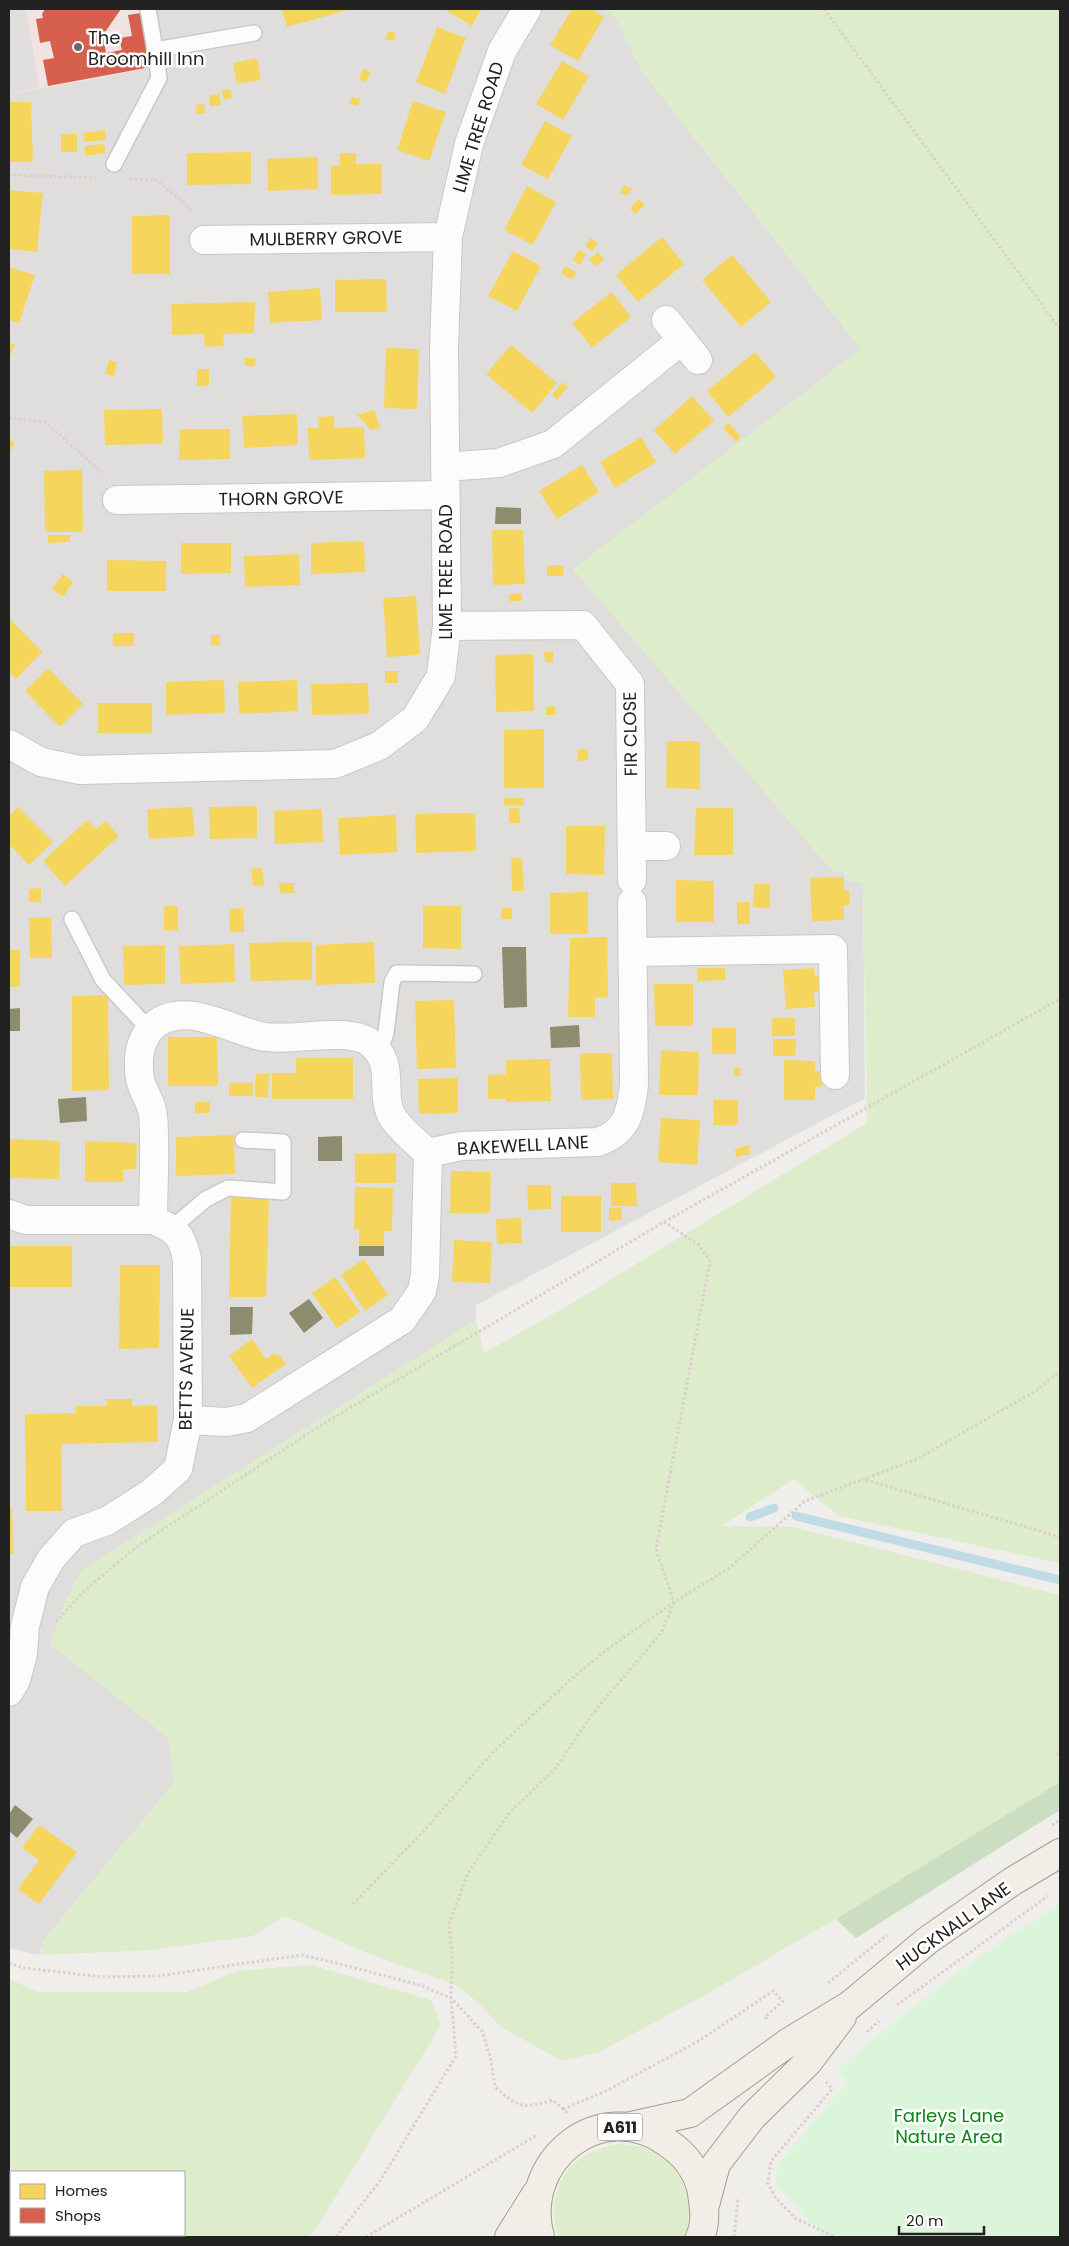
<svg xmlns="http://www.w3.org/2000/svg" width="1069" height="2246" font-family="Poppins,sans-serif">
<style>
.residential{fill:#dfdedc}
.commercial{fill:#f1e3e1}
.grass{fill:#ddeccb}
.forest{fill:#cbdec1}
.park{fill:#daf5da}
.parking{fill:#e0dfde}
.homes{fill:#f6d55c}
.shops{fill:#d6604d}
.industry{fill:#8c8c6e}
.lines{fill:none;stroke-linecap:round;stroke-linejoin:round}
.stream{stroke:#bfdbe3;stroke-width:9}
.service-casing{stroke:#c9c8c7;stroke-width:18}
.minor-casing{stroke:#c9c8c7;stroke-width:30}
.primary-casing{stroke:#a79c86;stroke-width:30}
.path{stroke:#dccecd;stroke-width:3;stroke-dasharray:2.5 2.5;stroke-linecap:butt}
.service{stroke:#fdfcfc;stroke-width:15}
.minor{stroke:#fdfcfc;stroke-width:28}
.primary{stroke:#f3ede7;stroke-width:28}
.poi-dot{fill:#6a6968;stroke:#fff;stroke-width:2}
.labels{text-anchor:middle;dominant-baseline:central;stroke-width:5;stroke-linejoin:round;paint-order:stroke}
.shield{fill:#fff;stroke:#646464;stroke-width:1}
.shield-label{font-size:16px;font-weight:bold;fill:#222}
.poi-label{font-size:18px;fill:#222;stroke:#fff;text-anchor:start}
.street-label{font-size:18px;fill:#222;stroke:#fff}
.park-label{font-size:18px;fill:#0c8416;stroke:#fff}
</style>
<rect width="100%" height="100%" fill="#f0eeeb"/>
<!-- residential -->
<path class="residential" d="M9,9H603L616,17L641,70L861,349L574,569L845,873L846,880L863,882L865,1098L476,1305V1320L81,1571L66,1600L50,1644L169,1738L174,1783L45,1938L39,1955L9,1948Z"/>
<!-- commercial -->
<path class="commercial" d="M9,9H142L151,68L9,95Z"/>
<!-- grass -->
<path class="grass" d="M603,9H1060V1563L839,1516L794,1479L722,1526L793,1527L1060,1595V1782L880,1893L700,1998L599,2052L562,2061L501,2027L476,2001L456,1985L367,1953L284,1916L253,1936L151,1950L40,1955L45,1938L174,1783L169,1738L50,1644L66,1600L81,1571L476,1320L484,1353L569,1305L867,1123L863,882L845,880V873L832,871L573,569L861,349L641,70L616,18Z
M311,1965L431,2000L441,2025L314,2232L306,2237H34L25,2235H184V2172H11V2231L9,2230V1979L38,1992H187L237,1971Z
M619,2144C630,2145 642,2146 652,2151C682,2168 699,2205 684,2237H558C544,2188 569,2152 619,2144Z"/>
<!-- forest -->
<path class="forest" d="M1060,1782V1810L856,1938L836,1919Z"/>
<!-- park -->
<path class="park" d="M1060,1905V2237H820L811,2223L778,2187L775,2179L776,2171L782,2160L847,2082L837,2069C909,2011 979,1951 1060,1905Z"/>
<!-- parking -->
<path class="parking" d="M9,9H26L39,88L9,94Z"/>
<!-- homes -->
<path class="homes" d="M282,9H351L287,27Z
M444,9H481L472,26Z
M572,9H591L604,17L578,61L550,45Z
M437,27L466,38L445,94L416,82Z
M388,31L396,33L394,41L385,39Z
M257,58L261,80L237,84L233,63Z
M562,61L589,76L563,120L536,104Z
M363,69L371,72L366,82L359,79Z
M230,89L232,98L224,100L222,91Z
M220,94L221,105L210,106L209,95Z
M351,97L360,99L358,106L350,104Z
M413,101L446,112L429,161L397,150Z
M9,102H31L33,162H9Z
M204,104L205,113L197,114L196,105Z
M545,121L572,136L548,179L521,165Z
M105,130L106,140L84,142L83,133Z
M61,134H77V152H61Z
M104,144L106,153L85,156L84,146Z
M251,152V184L187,185V153Z
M340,153H356V164H381L382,194L331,195V165H340Z
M318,157V189L268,191L267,159Z
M624,185L632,189L627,196L620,192Z
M527,186L556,202L533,245L504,230Z
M9,190L43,193L37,252L9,249Z
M639,199L645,205L635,214L630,208Z
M170,215V274H132V216Z
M662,237L684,264L638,302L616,275Z
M591,238L598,243L592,251L585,246Z
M579,250L586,254L580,265L573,260Z
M513,251L541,266L517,311L488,296Z
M598,252L604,260L595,266L589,259Z
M732,255L771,302L741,327L702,280Z
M565,266L576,272L572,280L561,273Z
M9,267L35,275L19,323L9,320Z
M386,279L387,312H335V280Z
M320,288L322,320L270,323L268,292Z
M612,292L631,317L592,348L572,323Z
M255,302L254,333L223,334L224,346L205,347L204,334L172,335L171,304Z
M9,342L15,345L9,358Z
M511,345L557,383L532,413L486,374Z
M386,348L419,349L417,409L384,408Z
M755,352L776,377L728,417L707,391Z
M244,358H255V366H245Z
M109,360L117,362L114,377L105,374Z
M197,369H209V386H197Z
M563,382L568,387L557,400L552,395Z
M692,396L714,421L675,454L654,430Z
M162,409L163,444L105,445L104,410Z
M374,410L380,428L371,430L357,415Z
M297,414L298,445L244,448L242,416Z
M334,416V428L364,427L365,458L309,460L308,428H319L318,417Z
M729,423L741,437L736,442L723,428Z
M180,429H230V459L179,460Z
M641,437L656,462L615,488L600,462Z
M9,440L15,443L9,453Z
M582,465L599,492L557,519L539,491Z
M82,470L83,532H45L44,471Z
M492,530H523L525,584L493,585Z
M48,535H70V542L48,543Z
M364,541L365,572L311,574V543Z
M181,543H231V573L181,574Z
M299,554L300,585L245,587L244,556Z
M107,560L166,561V591H107Z
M547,565H564L563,576H547Z
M63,574L73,582L63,597L52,589Z
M522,593V601H509V594Z
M416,596L420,655L387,657L383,598Z
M9,618L42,652L16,679L9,672Z
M113,633H134V646H113Z
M211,635H220V645H211Z
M544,652H553V662H545Z
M533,654L534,711L496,712L495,655Z
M48,668L83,704L60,727L25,691Z
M385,671H398V683H385Z
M224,680L225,713L166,715V682Z
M297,680L298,711L239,714L238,682Z
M368,683L369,714L312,715L311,684Z
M98,703H152V733H98Z
M555,706L556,715H546V707Z
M544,729V788H504V730Z
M667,741H700V789L666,788Z
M587,749L588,760L578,761L577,750Z
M504,798H524V805H504Z
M257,806V838L210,839L209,807Z
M18,807L53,842L29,865L11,846L9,848V816Z
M192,807L195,836L149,839L147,809Z
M509,808H519L520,823H509Z
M696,808H733V855H694Z
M322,809L323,842L275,844L274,811Z
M444,813H475L476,851L416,853L415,814Z
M396,815L397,852L340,855L338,818Z
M87,820L96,829L105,821L119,836L65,886L43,861Z
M566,826H605L604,875L566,874Z
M511,858H522L524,891H512Z
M262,868L264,885L253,886L251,869Z
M844,877V891L849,890L850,905H844V920L812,921L810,878Z
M676,880L714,881V922H676Z
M279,883H294V893H280Z
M754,884H770V908L753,907Z
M41,888V902H29V889Z
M588,892V934H550V893Z
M737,902H750L749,924H737Z
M164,906H178V930L164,931Z
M423,906H461V949L423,948Z
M243,908L244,932H230L229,909Z
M501,908H512V919H501Z
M51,917L52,958H30L29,918Z
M607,937L608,997H595V1017H568L570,938Z
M291,942H312V980L251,981L249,943Z
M374,942L375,983L316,985V945Z
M234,944L235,982L181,984L179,946Z
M165,945V984L124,985L123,946Z
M9,950H20V987H9Z
M697,968H725V980L698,981Z
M814,968L815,976H819L820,992H814L815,1007L786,1009L783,970Z
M654,984H693V1026H655Z
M108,995L109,1090L72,1091V996Z
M454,1000L456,1068L417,1069L415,1001Z
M772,1018H795V1036H772Z
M712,1028H736V1054H712Z
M168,1037H217L218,1086H168Z
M773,1039H796L795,1056H773Z
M661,1050L699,1052L698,1095H659Z
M580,1053H612L613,1099L581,1100Z
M296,1058H353V1099H272V1073H296Z
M550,1059L551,1101L507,1102L506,1099H488V1075L506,1074V1060Z
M784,1060L815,1061V1071H822V1087H815V1100H784Z
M734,1068H740L741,1076H734Z
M256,1074H269L268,1097H255Z
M458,1078V1113L419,1114L418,1079Z
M229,1083H253V1096H229Z
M713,1100H738V1125H714Z
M195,1102H210V1113H195Z
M661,1118L700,1120L697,1165L658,1162Z
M234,1135L235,1174L176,1176V1137Z
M9,1139L60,1141L59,1179L9,1178Z
M85,1141L137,1143L136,1169H123V1182H85Z
M749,1145L750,1154L736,1157L735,1149Z
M396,1153V1183H355V1154Z
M451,1171L491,1172L490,1213H450Z
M611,1183H636L637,1206H611Z
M527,1185H551V1209L528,1210Z
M355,1187L393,1188L392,1231H384V1246H359V1229H354Z
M561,1196H601V1232H561Z
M231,1197L269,1199L266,1297H229Z
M621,1207L622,1220L609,1221V1208Z
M521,1218L522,1243L497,1244L496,1219Z
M454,1240L492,1242L490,1283L452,1282Z
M9,1246H72V1287H9Z
M364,1259L388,1295L365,1311L341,1275Z
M120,1265H160L159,1348L119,1349Z
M335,1277L360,1312L337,1328L312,1293Z
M252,1339L266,1359L273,1354L280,1356L286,1364L252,1388L229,1356Z
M106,1399H132V1406L157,1405L158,1442L61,1444L62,1511H26L25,1414L76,1413V1406H107Z
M9,1508H12L13,1554H9Z
M39,1825L77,1852L39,1904L18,1889L39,1860L22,1848Z"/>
<!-- shops -->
<path class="shops" d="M45,9H121L103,35L106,53L122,50L119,38L132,36L128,15L141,13L151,67L48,86L43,60L54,58L50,41L40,43L36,19L43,18L42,14Z"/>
<!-- industry -->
<path class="industry" d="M496,507L521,508V524H495Z
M502,947H526L527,1007L504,1008Z
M20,1008V1031H9V1009Z
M579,1025L580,1047L551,1048L550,1027Z
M86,1097L87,1121L60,1123L58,1099Z
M342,1136V1161H318V1137Z
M359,1246H384V1256H359Z
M309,1299L323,1318L304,1333L289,1313Z
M230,1307H253L252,1334L230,1335Z
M15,1805L33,1819L17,1838L9,1831V1814Z"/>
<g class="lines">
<!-- stream -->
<path class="stream" d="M796,1516L1060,1580
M750,1517L774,1508"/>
<!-- service casing -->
<g class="service-casing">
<path id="service" d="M148,9L155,50L254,33
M114,164L159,78L155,50
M72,919L103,980L149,1029
M379,1053L386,1033L392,982L397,973L474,974
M172,1228L206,1199L228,1188L283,1192V1142L243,1140"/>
</g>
<!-- minor casing -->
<g class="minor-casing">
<path id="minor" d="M204,240L448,237
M666,320L698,360
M445,467L499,463L553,444L682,340
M117,500L445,495
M447,626L583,625L630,684L632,880
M9,744L41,762L80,770L335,764L379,746L415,719L441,676L447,626L444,348L448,237L469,144L502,51L527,9
M632,846H666
M633,952L833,949L835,1075
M428,1153L461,1146L598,1142C627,1132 631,1113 634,1084L632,902
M9,1214L26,1220H153C176,1230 182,1234 187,1259L188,1420L178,1469L151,1493L107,1521L74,1533L51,1559L35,1587L25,1626L23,1654L16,1680L9,1692
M153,1220C153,1186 156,1149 153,1115C152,1102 142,1091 140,1079C134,1040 152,1010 195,1016C218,1020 239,1031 260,1036C288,1043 346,1026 369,1042C398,1064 378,1094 393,1118C402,1131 417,1143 428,1153
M188,1420L227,1422L247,1418L402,1320L422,1291L425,1275L428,1153"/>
</g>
<!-- primary casing -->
<g class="primary-casing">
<path id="primary" d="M627,2127L690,2113L789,2042L850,2005L928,1940L1013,1881L1060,1853
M705,2205L716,2164L752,2117L808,2062L842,2017
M509,2237L536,2194
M540,2237C519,2160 601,2095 668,2143C684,2154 696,2169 701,2188C704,2204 707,2222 700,2237"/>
</g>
<!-- path -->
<path class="path" d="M824,9L1060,329
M9,175L99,178
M130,179L156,180L189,207L192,214
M9,418L45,422L105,475
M866,1480L1060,1537
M56,1622L84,1591L135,1548L318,1427L664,1222L1060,999
M1057,1755L1060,1750
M1052,1825L1060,1820
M353,1904L423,1832L491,1754L570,1680L609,1648L674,1602L728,1569L805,1501L917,1459L1037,1390L1060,1371
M9,1963L24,1968L103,1977L158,1976L302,1955L336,1963L420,1985L451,1998L482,2031L491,2060L495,2087C519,2108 522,2109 553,2100L567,2113
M828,1983L887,1935
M897,2005L1048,1896
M867,2032L879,2021
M826,2082L832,2089L771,2161L768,2183L775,2197L795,2218L835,2237
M563,2109L606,2091L697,2042L773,1991L783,2001L765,2017L769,2021
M336,2237L380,2181L456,2056L451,1998L452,1956L449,1924L468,1873L510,1812L555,1769L593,1713L662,1632L674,1602L656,1549L710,1261L699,1245L664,1222
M366,2237L537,2135
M734,2237L738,2198"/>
<!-- service -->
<use href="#service" class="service"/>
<!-- minor -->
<use href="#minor" class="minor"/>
<!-- primary -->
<use href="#primary" class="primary"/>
</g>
<!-- markers -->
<circle class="poi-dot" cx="78" cy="47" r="5"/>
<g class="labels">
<!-- shield labels -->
<rect class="shield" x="597.5" y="2113.5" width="45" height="27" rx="4"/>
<g class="shield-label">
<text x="620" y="2127">A611</text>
</g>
<!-- poi labels -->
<g class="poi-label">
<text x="88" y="37">The<tspan x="88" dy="21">Broomhill Inn</tspan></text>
</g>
<!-- street labels -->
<g class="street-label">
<text transform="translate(478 127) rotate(-73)">LIME TREE ROAD</text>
<text transform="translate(326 238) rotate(-1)">MULBERRY GROVE</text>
<text transform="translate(281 498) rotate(-1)">THORN GROVE</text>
<text transform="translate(445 572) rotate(-90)">LIME TREE ROAD</text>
<text transform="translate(630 734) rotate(-91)">FIR CLOSE</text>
<text transform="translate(523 1145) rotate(-3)">BAKEWELL LANE</text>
<text transform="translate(186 1369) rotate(-89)">BETTS AVENUE</text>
<text transform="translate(953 1926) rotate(-36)">HUCKNALL LANE</text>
</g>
<!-- park labels -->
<g class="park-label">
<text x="949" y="2115">Farleys Lane<tspan x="949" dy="21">Nature Area</tspan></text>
</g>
</g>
<!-- border -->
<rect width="1069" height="2246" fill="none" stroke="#222222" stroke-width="20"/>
<!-- legend -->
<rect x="10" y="2171" width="175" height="65" fill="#ffffff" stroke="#a7a7a7"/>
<rect x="20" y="2184" width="25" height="15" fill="#f6d55c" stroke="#a7a7a7"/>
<text x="55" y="2196" font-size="15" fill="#222222">Homes</text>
<rect x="20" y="2208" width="25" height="15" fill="#d6604d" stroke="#a7a7a7"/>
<text x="55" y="2221" font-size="15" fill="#222222">Shops</text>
<!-- scale -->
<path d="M899 2226v8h85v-8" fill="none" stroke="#222222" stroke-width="2.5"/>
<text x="906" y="2226" font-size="15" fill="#222222" stroke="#ffffff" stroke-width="4" paint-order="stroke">20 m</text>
</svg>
